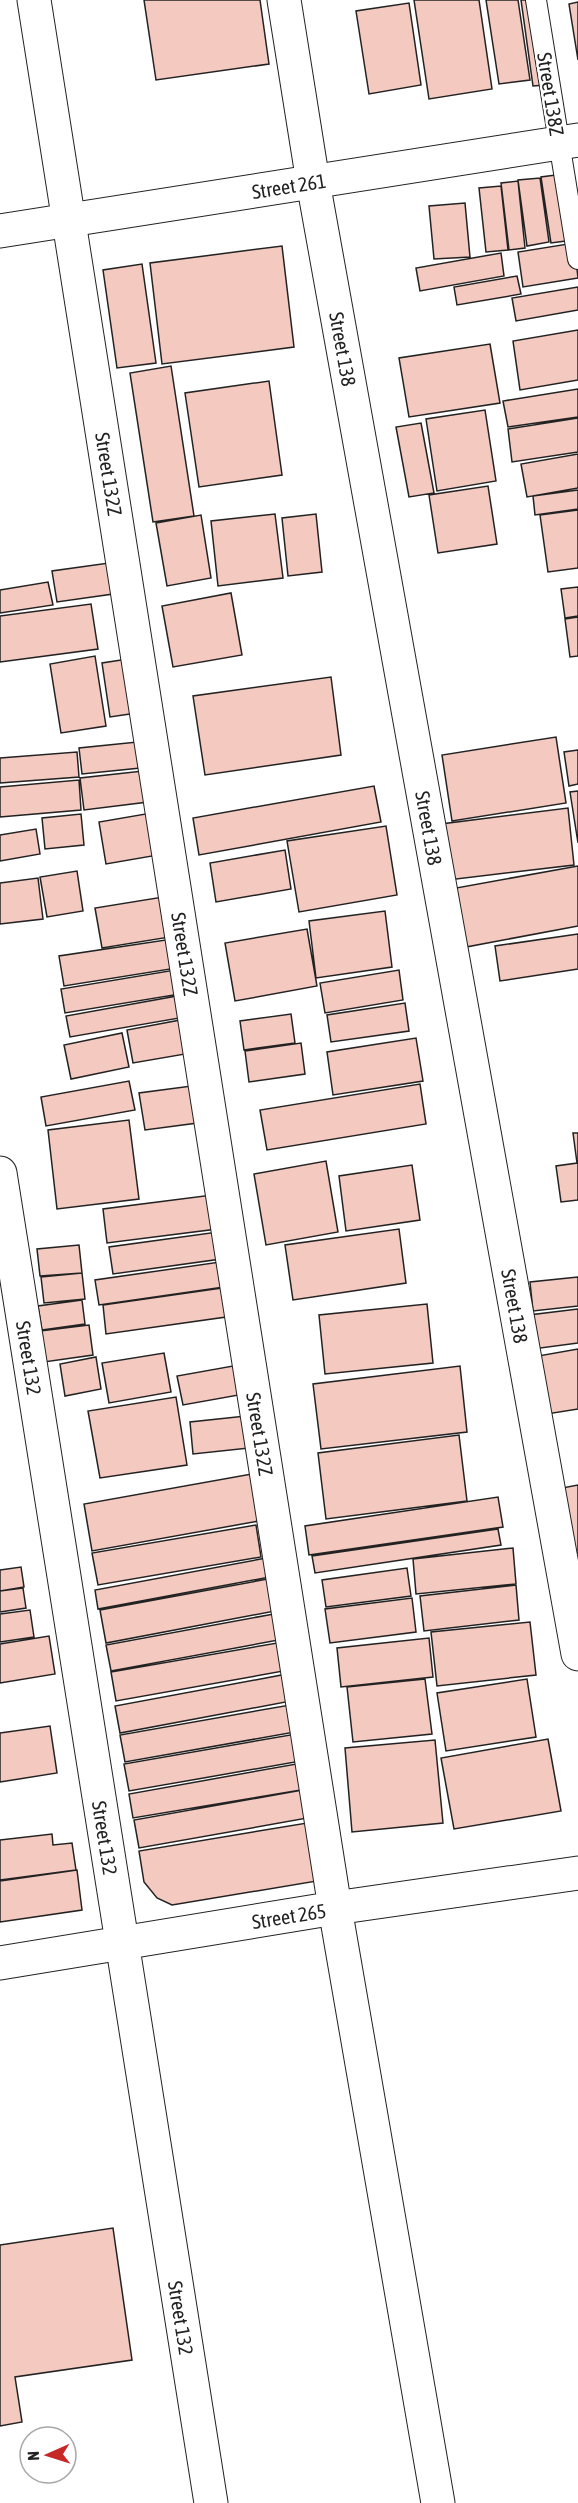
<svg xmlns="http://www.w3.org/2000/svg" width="578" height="2503" font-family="'Asap Condensed',sans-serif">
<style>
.building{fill:#f3c9c0;stroke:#222;stroke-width:1.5}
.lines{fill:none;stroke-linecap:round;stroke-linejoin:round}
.lane-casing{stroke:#222;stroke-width:22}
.street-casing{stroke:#222;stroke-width:35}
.secondary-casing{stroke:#222;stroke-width:35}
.lane{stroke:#fff;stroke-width:20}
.street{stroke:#fff;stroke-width:33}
.secondary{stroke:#fff;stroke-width:33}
.labels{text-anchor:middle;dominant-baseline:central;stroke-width:4.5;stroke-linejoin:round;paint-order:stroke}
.street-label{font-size:20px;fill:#222;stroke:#fff}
</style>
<rect width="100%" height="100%" fill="#fff"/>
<!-- building -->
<path class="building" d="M144,0H260L269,64L156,80Z
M414,0H479L492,89L429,99Z
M486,0H518L530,80L499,84Z
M521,0H533L545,85L533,86Z
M578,2V60L569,4Z
M409,3L421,85L369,94L356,11Z
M563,174L573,240L551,243L541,177Z
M540,178L549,242L527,246L518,180Z
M518,181L525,248L509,250L501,183Z
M501,186L508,250L486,252L479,188Z
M465,203L470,257L434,259L429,206Z
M574,243L578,278L523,287L518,252Z
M282,246L294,347L162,364L150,263Z
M501,253L504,276L420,291L416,268Z
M142,264L156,363L117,368L103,270Z
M517,276L521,294L457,305L454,287Z
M578,287V310L516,321L512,298Z
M578,330V380L520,390L513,341Z
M490,344L500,403L409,417L399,358Z
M171,366L194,516L153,522L130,373Z
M269,381L282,475L199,487L185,393Z
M578,389V417L508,427L503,401Z
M485,410L496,481L437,491L426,419Z
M578,418V452L512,462L508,429Z
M421,423L434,493L409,497L396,427Z
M578,454V488L527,497L521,464Z
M488,486L497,544L438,553L429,495Z
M578,490V509L535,515L533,496Z
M578,510V568L548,572L540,515Z
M275,514L283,578L218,586L211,521Z
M316,514L322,572L288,576L282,518Z
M201,515L211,578L167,586L156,523Z
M116,562L120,593L57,602L52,571Z
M48,582L53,605L0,613V590Z
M578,587V616L565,618L561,589Z
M231,593L242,655L173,667L162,606Z
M91,604L98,649L0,662V616Z
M578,617V656L570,657L565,619Z
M95,656L106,726L61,733L50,664Z
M134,658L143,712L110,717L102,663Z
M331,677L341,755L205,775L193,696Z
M556,737L566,803L452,821L442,755Z
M147,741L150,767L82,774L79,748Z
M578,750V784L569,786L564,752Z
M77,752L79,777L0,783V758Z
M152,770L156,801L84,810L80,778Z
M79,780L81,810L0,817V787Z
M374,786L381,822L199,855L193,818Z
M578,791V843L570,792Z
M568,808L574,865L448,880L441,824Z
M157,812L164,854L106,864L99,822Z
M81,814L84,845L45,849L42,818Z
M386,826L397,895L299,912L287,841Z
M36,829L40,854L0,861V835Z
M285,850L291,889L216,902L210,863Z
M578,866V926L466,947L456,888Z
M77,871L83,911L47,917L40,877Z
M38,878L43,919L0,924V883Z
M169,896L176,936L102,948L95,908Z
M385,911L392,967L316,978L309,921Z
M307,929L317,986L235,1001L225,943Z
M578,934V969L500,981L495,946Z
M179,938L183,967L64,986L59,956Z
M181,969L186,993L65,1013L61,989Z
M399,970L403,1000L325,1013L320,983Z
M188,994L191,1016L70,1037L66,1016Z
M405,1003L409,1031L331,1042L327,1015Z
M291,1014L295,1043L244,1050L240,1021Z
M191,1018L197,1052L133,1063L127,1030Z
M122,1033L129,1067L71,1079L64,1045Z
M416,1038L423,1081L333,1095L327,1052Z
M301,1043L305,1074L249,1082L245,1051Z
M129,1081L135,1110L46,1126L41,1097Z
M420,1084L426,1124L267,1150L260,1110Z
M199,1085L205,1122L145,1130L139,1093Z
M129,1120L139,1199L57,1209L48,1130Z
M573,1133H578V1200L561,1202L556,1166L577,1163Z
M326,1161L338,1232L266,1245L254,1174Z
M412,1165L420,1220L346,1231L339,1176Z
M220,1194L225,1228L107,1243L103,1209Z
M399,1229L406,1283L293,1300L285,1245Z
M225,1231L228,1258L113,1274L109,1247Z
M79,1245L82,1273L40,1276L37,1249Z
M227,1261L231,1286L99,1305L95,1280Z
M82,1273L85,1299L44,1303L41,1277Z
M578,1277V1306L533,1311L530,1282Z
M229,1287L233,1316L106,1334L103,1305Z
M82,1300L85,1324L42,1330L38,1306Z
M427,1304L433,1363L325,1374L319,1315Z
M578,1309V1343L533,1349L529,1315Z
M89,1325L93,1355L44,1362L40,1331Z
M578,1349V1409L547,1414L538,1356Z
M164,1353L171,1392L109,1403L102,1363Z
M96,1357L101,1389L65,1396L60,1364Z
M244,1364L250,1393L183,1405L177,1376Z
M460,1366L467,1432L321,1449L313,1384Z
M176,1397L187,1465L100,1478L88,1411Z
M255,1415L258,1447L193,1454L190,1422Z
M459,1435L467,1501L326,1519L318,1453Z
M263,1472L270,1519L92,1551L84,1504Z
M578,1485V1553L573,1554L562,1488Z
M498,1497L503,1527L309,1555L305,1526Z
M256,1525L261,1557L98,1585L92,1553Z
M498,1529L501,1545L315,1573L312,1556Z
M513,1548L516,1584L416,1594L413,1559Z
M272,1557L275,1576L98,1609L95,1590Z
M21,1567L24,1587L0,1591V1570Z
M407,1568L411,1596L326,1607L322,1580Z
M273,1578L280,1610L106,1643L100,1610Z
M516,1585L519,1620L424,1631L420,1596Z
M23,1588L26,1608L0,1612V1591Z
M412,1598L416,1632L330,1643L325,1609Z
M30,1610L34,1637L0,1642V1614Z
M279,1613L284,1639L111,1671L106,1645Z
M530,1622L536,1675L437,1686L431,1632Z
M49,1636L55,1674L0,1683V1644Z
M429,1638L433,1677L341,1687L337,1648Z
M283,1642L289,1670L116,1701L111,1672Z
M287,1674L291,1701L120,1733L115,1706Z
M425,1679L432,1734L353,1742L347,1687Z
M527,1679L536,1737L446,1751L437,1693Z
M290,1705L295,1732L125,1762L120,1735Z
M50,1726L57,1773L0,1782V1733Z
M296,1734L301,1761L129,1791L124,1764Z
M548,1739L561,1811L454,1829L441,1758Z
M435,1740L443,1823L352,1832L345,1748Z
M302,1763L307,1789L133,1818L129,1794Z
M308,1789L313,1817L139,1848L134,1820Z
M313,1822L323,1880L172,1905L157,1898L144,1882L139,1851Z
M52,1834L53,1845L72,1843L76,1870L0,1880V1840Z
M77,1870L82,1910L0,1922V1881Z
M113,2228L132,2360L15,2377L22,2422L0,2426V2245Z"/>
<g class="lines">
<!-- lane casing -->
<g class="lane-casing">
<path id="lane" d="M536,0L578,259"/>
</g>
<!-- street casing -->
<g class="street-casing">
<path id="street" d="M34,0L335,1908L438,2503
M284,0L313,182L578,1654
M0,1173L211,2503
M0,1963L335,1908L578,1873"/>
</g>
<!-- secondary casing -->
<g class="secondary-casing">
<path id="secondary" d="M0,231L578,140"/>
</g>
<!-- lane -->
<use href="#lane" class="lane"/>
<!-- street -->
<use href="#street" class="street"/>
<!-- secondary -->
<use href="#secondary" class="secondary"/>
</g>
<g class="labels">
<!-- street labels -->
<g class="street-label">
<text transform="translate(551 94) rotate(81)">Street 138Z</text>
<text transform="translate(289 186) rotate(-9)">Street 261</text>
<text transform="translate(343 349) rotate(80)">Street 138</text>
<text transform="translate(109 474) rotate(81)">Street 132Z</text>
<text transform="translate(429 828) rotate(80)">Street 138</text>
<text transform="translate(185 954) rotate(81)">Street 132Z</text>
<text transform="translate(515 1306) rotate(80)">Street 138</text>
<text transform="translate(29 1358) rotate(81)">Street 132</text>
<text transform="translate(260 1434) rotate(81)">Street 132Z</text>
<text transform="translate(105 1838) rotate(81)">Street 132</text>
<text transform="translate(289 1916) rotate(-9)">Street 265</text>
<text transform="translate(181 2318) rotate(81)">Street 132</text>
</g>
</g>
<!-- north arrow -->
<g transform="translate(48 2455) rotate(267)"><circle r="28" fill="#ffffff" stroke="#a7a7a7" stroke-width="1.5"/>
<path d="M0-4.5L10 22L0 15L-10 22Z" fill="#c62828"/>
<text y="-9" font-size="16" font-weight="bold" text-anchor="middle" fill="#222222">N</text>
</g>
</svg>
